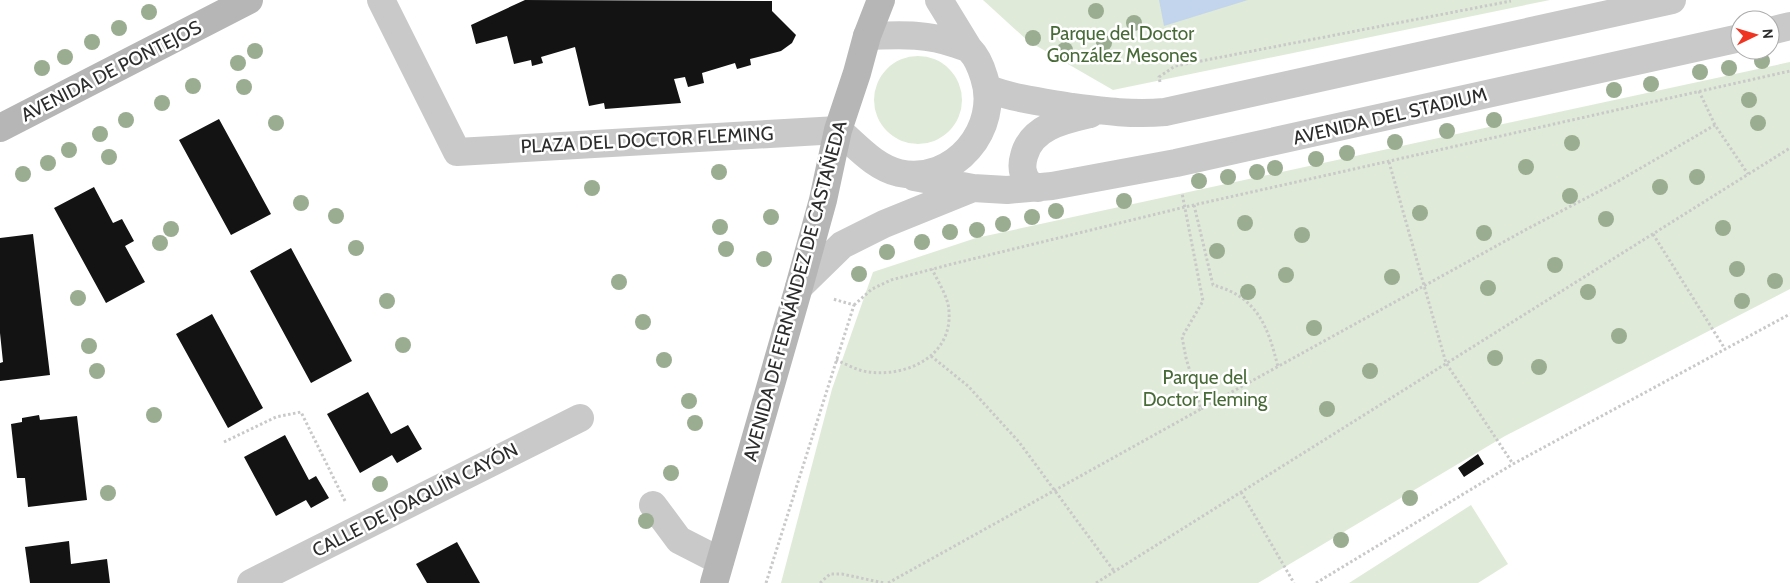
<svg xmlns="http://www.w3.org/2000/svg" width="1790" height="583" font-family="Cabin,sans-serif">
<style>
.green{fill:#dfebd8}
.water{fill:#c2d5ed}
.building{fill:#131313}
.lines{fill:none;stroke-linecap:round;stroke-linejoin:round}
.path{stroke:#c9c9c9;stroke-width:3;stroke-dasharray:2.5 2.5;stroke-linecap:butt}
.minor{stroke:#c9c9c9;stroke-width:28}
.secondary{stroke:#b6b6b6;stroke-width:28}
.tree{fill:#9aad91}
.labels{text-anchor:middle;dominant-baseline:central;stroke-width:5;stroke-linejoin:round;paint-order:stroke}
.park-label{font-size:19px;fill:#476a37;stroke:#fff}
.street-label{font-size:19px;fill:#2c2c2c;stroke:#fff}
</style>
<rect width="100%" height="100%" fill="#fff"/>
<!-- green -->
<path class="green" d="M983,0H1550L1113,90L1028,41Z
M874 100a44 44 0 1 1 88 0a44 44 0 1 1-88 0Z
M1790,62V289L1505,436L1258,583H781L832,389L873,272L976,238Z
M1471,505L1508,564L1478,583H1349Z"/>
<!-- water -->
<path class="water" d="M1159,0H1248L1164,26Z"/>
<!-- building -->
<path class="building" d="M525,0L772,1V11L796,35L792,43L781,51L750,59L751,65L737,69L735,63L702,73L704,83L688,87L685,77L674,79L681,103L605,109L604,103L589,106L575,47L541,57L543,63L532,66L531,60L514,64L507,36L476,44L471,25Z
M219,119L271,214L231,235L179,140Z
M94,187L113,223L122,219L134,241L125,246L145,282L106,303L54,208Z
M33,234L50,375L0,381V363L3,362L0,333V238Z
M291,248L352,361L311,383L250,271Z
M212,314L263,408L228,428L176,334Z
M368,392L391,434L408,425L422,449L397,463L392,455L360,473L327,414Z
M39,415L40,420L77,416L87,500L28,507L25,478H17L11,424L22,422V418Z
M285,435L309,480L316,476L329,498L311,508L306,500L276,516L244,457Z
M1478,454L1484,464L1464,477L1458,468Z
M69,541L71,564L107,559L110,583H30L25,547Z
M457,542L480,583H427L416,564Z"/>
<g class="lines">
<!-- path -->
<path class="path" d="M1160,82L1159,77L1175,66L1511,1
M1699,91L1715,125L1748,174
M1389,162L1446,363L1513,464
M1194,205L1213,285C1258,297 1268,327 1278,367
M1653,234L1725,349
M854,305L872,289L891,280L952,264L1185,207L1790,71
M931,356L968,386L1019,442L1114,571
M836,360C846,364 858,371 869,372C907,377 952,356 949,312C949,298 938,282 932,269
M1201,409L1527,229L1615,183L1715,125
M224,442L276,417L301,412L345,501
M1241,492L1294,583
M766,583L854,305L833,299
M820,583L830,574H842L884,583
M888,583L1201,409L1186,358L1182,337L1203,301L1182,193
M1096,583L1790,148
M1316,583L1513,464L1790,314"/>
<!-- minor -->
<path class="minor" d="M381,0L457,152L838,130C857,146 874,167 899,173C954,185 1001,128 984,77C981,67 977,57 970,50C967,47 960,46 956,44C925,33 899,35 867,36
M939,0L969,49
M1770,31L1790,26
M988,89C1016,99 1043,102 1072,107C1103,111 1133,115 1165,112L1672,0
M914,177L973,188L1007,190L1052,186L1176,163L1740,38
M1038,188L1028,183C1022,174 1021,166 1024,156C1031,127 1064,120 1090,114
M799,287L842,245L884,224L973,188
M653,505L679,540L720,561
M251,583L580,418"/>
<!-- secondary -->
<path class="secondary" d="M0,128L249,0
M714,583L799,287L823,200L838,130L857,73L867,36L881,0"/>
</g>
<!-- trees -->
<g class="tree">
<circle cx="1096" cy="11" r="8"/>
<circle cx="149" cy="12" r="8"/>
<circle cx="1134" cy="23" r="8"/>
<circle cx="119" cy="28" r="8"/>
<circle cx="1033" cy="38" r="8"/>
<circle cx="92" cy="42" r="8"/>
<circle cx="1104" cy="43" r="8"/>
<circle cx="1065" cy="50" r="8"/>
<circle cx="255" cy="51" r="8"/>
<circle cx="65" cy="57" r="8"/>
<circle cx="1762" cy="61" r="8"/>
<circle cx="238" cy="63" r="8"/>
<circle cx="42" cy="68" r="8"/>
<circle cx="1729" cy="68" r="8"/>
<circle cx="1700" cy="72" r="8"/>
<circle cx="1651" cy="84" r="8"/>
<circle cx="193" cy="86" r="8"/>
<circle cx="244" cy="87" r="8"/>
<circle cx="1614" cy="90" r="8"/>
<circle cx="1749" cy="100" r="8"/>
<circle cx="162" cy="103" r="8"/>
<circle cx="126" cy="120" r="8"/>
<circle cx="1494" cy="120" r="8"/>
<circle cx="276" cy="123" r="8"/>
<circle cx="1758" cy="123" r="8"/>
<circle cx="1447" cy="131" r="8"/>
<circle cx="100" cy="134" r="8"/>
<circle cx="1395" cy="142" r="8"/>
<circle cx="1572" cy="143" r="8"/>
<circle cx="69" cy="150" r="8"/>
<circle cx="1347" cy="153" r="8"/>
<circle cx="109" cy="157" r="8"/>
<circle cx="1316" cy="159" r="8"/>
<circle cx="48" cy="163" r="8"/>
<circle cx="1526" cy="167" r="8"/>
<circle cx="1275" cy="168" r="8"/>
<circle cx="719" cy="172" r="8"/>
<circle cx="1257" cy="172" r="8"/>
<circle cx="23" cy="174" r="8"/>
<circle cx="1228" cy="177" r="8"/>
<circle cx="1697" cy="177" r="8"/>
<circle cx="1199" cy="181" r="8"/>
<circle cx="1660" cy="187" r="8"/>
<circle cx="592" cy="188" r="8"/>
<circle cx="1570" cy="196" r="8"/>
<circle cx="1124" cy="201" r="8"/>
<circle cx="301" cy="203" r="8"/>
<circle cx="1056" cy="211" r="8"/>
<circle cx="1420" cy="213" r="8"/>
<circle cx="336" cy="216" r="8"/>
<circle cx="771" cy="217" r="8"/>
<circle cx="1032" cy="217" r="8"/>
<circle cx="1606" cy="219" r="8"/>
<circle cx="1245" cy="223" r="8"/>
<circle cx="1003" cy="224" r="8"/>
<circle cx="720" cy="227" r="8"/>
<circle cx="1723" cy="228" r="8"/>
<circle cx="171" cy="229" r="8"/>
<circle cx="977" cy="230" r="8"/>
<circle cx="950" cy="232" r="8"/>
<circle cx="1484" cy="233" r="8"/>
<circle cx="1302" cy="235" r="8"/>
<circle cx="922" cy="242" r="8"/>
<circle cx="160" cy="243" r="8"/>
<circle cx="356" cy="248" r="8"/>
<circle cx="726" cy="249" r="8"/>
<circle cx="1217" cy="251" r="8"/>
<circle cx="887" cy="252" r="8"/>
<circle cx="764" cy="259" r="8"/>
<circle cx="1555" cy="265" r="8"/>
<circle cx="1737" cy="269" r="8"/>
<circle cx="859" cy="274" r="8"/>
<circle cx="1286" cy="275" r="8"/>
<circle cx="1392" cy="277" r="8"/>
<circle cx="1775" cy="281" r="8"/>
<circle cx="619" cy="282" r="8"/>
<circle cx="1488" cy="288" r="8"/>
<circle cx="1248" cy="292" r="8"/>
<circle cx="1588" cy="292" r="8"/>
<circle cx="78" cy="298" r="8"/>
<circle cx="387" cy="301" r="8"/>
<circle cx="1742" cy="301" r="8"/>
<circle cx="643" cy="322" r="8"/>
<circle cx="1314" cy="328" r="8"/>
<circle cx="1619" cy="336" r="8"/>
<circle cx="403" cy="345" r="8"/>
<circle cx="89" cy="346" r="8"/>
<circle cx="1495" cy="358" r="8"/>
<circle cx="664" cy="360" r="8"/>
<circle cx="1539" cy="367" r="8"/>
<circle cx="97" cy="371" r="8"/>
<circle cx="1370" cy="371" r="8"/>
<circle cx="689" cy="401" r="8"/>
<circle cx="1327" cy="409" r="8"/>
<circle cx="154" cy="415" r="8"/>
<circle cx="695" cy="423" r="8"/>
<circle cx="671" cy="473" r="8"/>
<circle cx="380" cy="484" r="8"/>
<circle cx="108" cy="493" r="8"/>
<circle cx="1410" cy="498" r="8"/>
<circle cx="646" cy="521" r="8"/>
<circle cx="1341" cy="540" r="8"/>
</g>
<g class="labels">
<!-- park labels -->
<g class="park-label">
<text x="1122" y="33">Parque del Doctor<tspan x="1122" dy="22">González Mesones</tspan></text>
<text x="1205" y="377">Parque del<tspan x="1205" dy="22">Doctor Fleming</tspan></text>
</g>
<!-- street labels -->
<g class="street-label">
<text transform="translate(111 71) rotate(-27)">AVENIDA DE PONTEJOS</text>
<text transform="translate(1390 116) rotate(-13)">AVENIDA DEL STADIUM</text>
<text transform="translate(647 140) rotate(-3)">PLAZA DEL DOCTOR FLEMING</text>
<text transform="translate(795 291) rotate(-75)">AVENIDA DE FERNÁNDEZ DE CASTAÑEDA</text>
<text transform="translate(415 500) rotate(-27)">CALLE DE JOAQUÍN CAYÓN</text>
</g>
</g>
<!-- north arrow -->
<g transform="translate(1755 35) rotate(85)"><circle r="24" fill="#ffffff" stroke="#ababab"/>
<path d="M0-4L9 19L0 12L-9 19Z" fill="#ef3421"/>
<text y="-8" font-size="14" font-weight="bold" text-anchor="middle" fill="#2c2c2c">N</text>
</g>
</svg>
